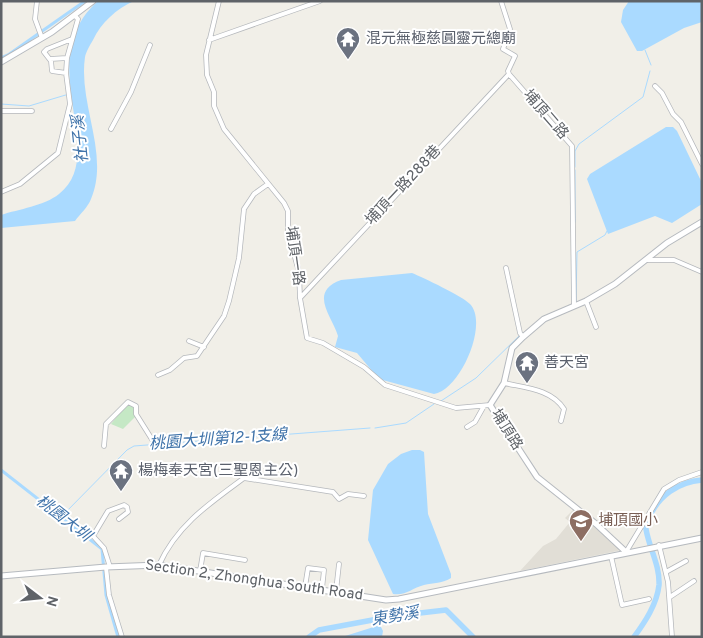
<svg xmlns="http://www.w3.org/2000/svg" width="703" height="638" font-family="Overpass,'Noto Sans TC',sans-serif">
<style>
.education{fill:#e1ded6}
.green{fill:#c5e8c5}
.water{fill:#aadaff}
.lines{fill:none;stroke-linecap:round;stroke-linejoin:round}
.stream{stroke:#aadaff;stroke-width:1}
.canal{stroke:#aadaff;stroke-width:3}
.river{stroke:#aadaff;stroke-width:5.5}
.street-casing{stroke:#b5b8bc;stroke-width:5.5}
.secondary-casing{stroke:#b6babf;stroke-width:7}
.street{stroke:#fff;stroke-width:4}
.secondary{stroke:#fff;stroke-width:5}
.labels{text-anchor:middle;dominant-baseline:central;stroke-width:4;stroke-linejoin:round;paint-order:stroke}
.worship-label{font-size:15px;fill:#5b616d;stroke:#fff;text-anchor:start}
.street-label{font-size:15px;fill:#5f6368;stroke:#fff}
.education-label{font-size:15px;fill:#785e54;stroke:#fff;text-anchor:start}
.water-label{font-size:16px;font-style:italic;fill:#4174aa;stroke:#fff}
</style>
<rect width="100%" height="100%" fill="#f1efe8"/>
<!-- education -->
<path class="education" d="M574,509L622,550L520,571L543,546L556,539L570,522L565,518Z"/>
<!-- green -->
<path class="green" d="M127,404L135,408L136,416L123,429L111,424Z"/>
<!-- water -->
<path class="water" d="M98,1H134C116,9 101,23 93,40C90,45 86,52 85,57C78,104 110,154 91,199C88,207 80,214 75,221L1,228V215C19,209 44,206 59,194C111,153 30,61 98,1Z
M629,1H702V22L684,28L642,51H637L621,22L623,10Z
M666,127H673L677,131L702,183V204L672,223L655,216L608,234L587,179L590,174Z
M412,273C424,278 462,296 470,304C489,324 460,390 434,394L379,379L357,353L335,347L338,336C332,316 308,292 341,280Z
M412,450H420L424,452L428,514L451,574V578C443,583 433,583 424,585C412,588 406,596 393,594L368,540L373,490L388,464L401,454Z
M380,625L383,631L382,637H342Z"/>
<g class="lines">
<!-- stream -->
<path class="stream" d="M645,50L651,65
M1,104L29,106L69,94
M575,167V151L579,144L643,97L650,71
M575,170V222
M576,302L577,252L605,235L607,231
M543,317L555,312
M523,334L528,329
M441,401L476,378L519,336
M375,428L406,423L434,404
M64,514L127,450L134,446L370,428
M62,517L63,516"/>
<!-- canal -->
<path class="canal" d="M1,58L8,55L85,1
M1,470L102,549L106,595L118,637"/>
<!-- river -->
<path class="river" d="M309,637L319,630L394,616L446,610L473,637
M634,637C645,622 657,604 659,585C660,565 649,548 646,529C645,525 647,522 649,518C658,496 678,482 702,480"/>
<!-- street casing -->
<g class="street-casing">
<path id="street" d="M37,1L35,19L42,38
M219,1L206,55L207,75L214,92V106L224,129L284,203L288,211V232L299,272L300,298L307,338L323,343L364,367L385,385L456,408L490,405
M501,1L510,29L503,49L515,56L508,71L509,74L572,146L574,306
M209,40L320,1
M50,59L67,58
M66,73L52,71L51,61L44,52L47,49L72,39
M655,86L662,93L673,114L681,122L702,164
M1,111H32
M111,129L131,92L150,45
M1,192L20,184L58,153L70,104L66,73L67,58L78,19L75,16
M647,260H674L702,272
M506,268L520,333L523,337
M300,298L509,74
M586,301L596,327
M189,341L204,347
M158,375L170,370L184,358L197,356L224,316L229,301L239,258L244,209L254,194L268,184
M504,383C526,388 551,389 564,409L561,421
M467,427L475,422L484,406
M104,446L106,424L128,402L136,406V414L153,441
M659,545L668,582L672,637
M626,552L664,489L679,480L702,472
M611,556L622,605L649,599
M159,565C177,525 210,503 244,478L333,492L339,499L348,494L364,496
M106,567L109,595L122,637
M110,567L104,548L93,536L108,511L124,505L127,507L128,512L119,519
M200,571L203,553L245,560
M666,572L686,561
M305,587L308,568L324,570L322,589
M336,591L339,564
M670,597L694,581"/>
</g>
<!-- secondary casing -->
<g class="secondary-casing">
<path id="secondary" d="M1,62L52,32L93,1
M626,552L596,524L537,477L490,405L504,383L512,348L523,337L544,319L586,301L615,284L667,243L702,222
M1,576L106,567L159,565L386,600L399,599L702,538"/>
</g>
<!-- street -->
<use href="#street" class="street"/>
<!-- secondary -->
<use href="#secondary" class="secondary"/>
</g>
<!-- icons -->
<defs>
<g id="temple-pin" transform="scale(1.25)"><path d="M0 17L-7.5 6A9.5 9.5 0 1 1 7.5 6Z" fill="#6b7280" stroke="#fff"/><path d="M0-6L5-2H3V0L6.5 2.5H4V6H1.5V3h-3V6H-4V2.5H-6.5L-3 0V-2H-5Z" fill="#fff"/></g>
<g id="school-pin" transform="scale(1.25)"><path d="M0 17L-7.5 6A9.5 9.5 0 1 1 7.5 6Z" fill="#8d6e63" stroke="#fff"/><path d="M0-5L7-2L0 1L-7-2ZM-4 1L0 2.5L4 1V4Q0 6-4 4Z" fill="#fff"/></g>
</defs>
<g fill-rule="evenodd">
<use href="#temple-pin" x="348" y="39"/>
<use href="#temple-pin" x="527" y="363"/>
<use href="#temple-pin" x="121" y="471"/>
<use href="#school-pin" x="581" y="521"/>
</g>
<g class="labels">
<!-- worship labels -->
<g class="worship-label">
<text x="366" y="39">混元無極慈圓靈元總廟</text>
<text x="544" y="363">善天宮</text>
<text x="138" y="471">楊梅奉天宮(三聖恩主公)</text>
</g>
<!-- street labels -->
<g class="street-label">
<text transform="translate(545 115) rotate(49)">埔頂二路</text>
<text transform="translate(404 186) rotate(-47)">埔頂一路288巷</text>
<text transform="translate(294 256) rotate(82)">埔頂一路</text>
<text transform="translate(506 430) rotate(58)">埔頂路</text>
<text transform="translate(254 581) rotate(8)">Section 2, Zhonghua South Road</text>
</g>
<!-- education labels -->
<g class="education-label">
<text x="598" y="521">埔頂國小</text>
</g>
<!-- water labels -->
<g class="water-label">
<text transform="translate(81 139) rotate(-96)">社子溪</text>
<text transform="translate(218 440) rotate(-4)">桃園大圳第12-1支線</text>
<text transform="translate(63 519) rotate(38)">桃園大圳</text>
<text transform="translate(395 617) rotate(-9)">東勢溪</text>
</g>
</g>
<!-- border -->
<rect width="703" height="638" fill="none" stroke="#5f6368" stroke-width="5"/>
<!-- north arrow -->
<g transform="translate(40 598) rotate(106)" stroke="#ffffff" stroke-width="4" paint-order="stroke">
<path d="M0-4L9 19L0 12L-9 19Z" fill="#5f6368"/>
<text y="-8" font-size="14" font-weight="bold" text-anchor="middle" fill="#5f6368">N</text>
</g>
</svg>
